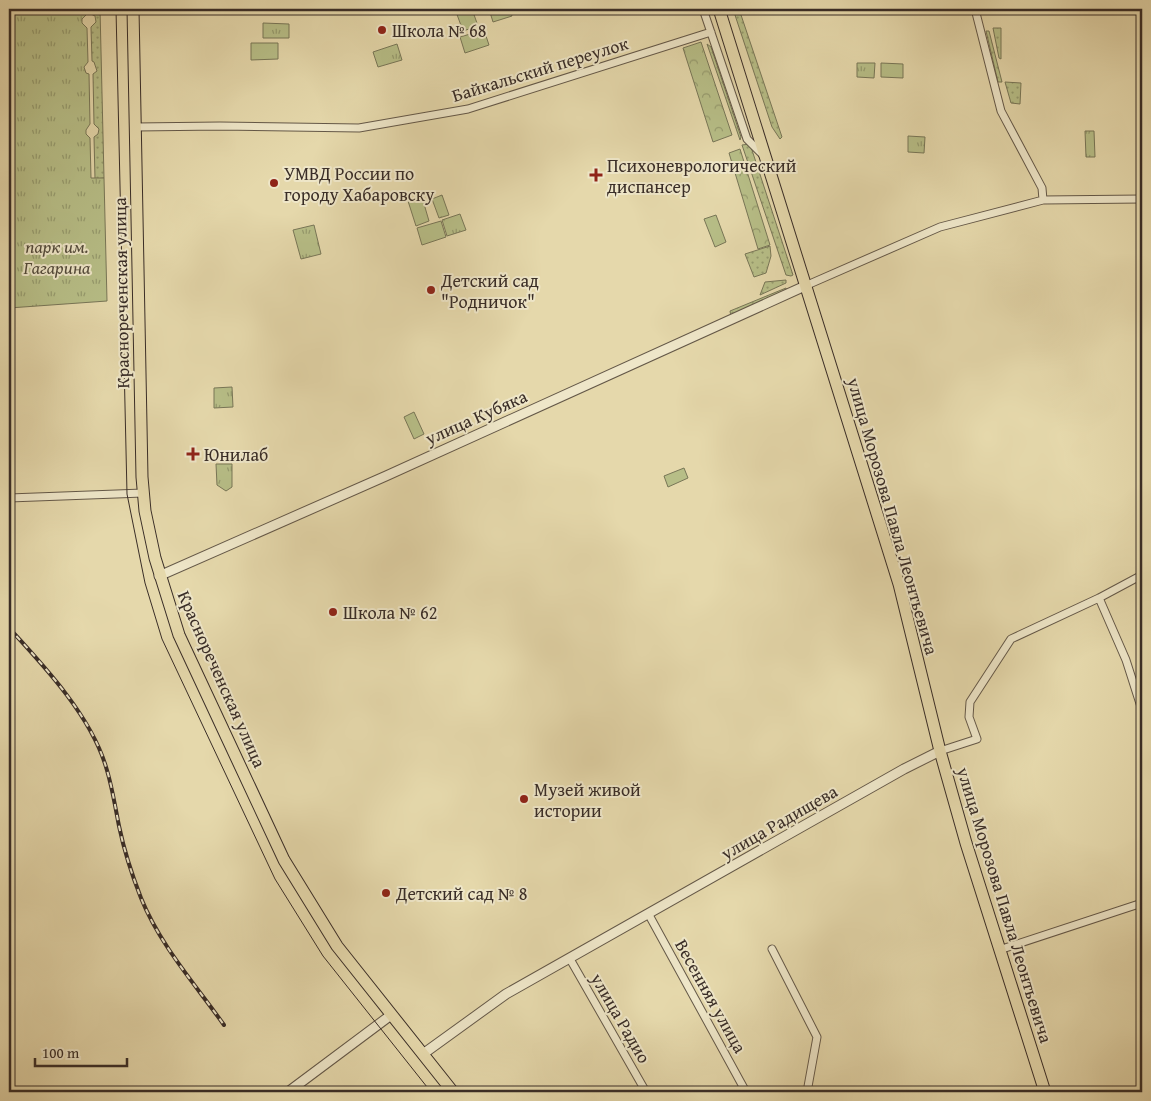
<svg xmlns="http://www.w3.org/2000/svg" width="1151" height="1101" font-family="'Gentium Book Plus',serif">
<style>
.grass{fill:url(#grass-dots);stroke:#787657}
.forest{fill:url(#forest-crowns);stroke:#787657}
.park{fill:url(#park-tufts);stroke:#787657}
.garden{fill:#b7be87;stroke:#787657}
.lines{fill:none;stroke-linecap:round;stroke-linejoin:round}
.minor-casing{stroke:#645848;stroke-width:9}
.tertiary-casing{stroke:#645848;stroke-width:11}
.primary-casing{stroke:#392d27;stroke-width:13}
.minor{stroke:#eee6c8;stroke-width:7}
.tertiary{stroke:#eee6c8;stroke-width:9}
.primary{stroke:#e5d8ab;stroke-width:11}
.tram{stroke:#392d27;stroke-width:1}
.rail-casing{stroke:#392d27;stroke-width:4}
.rail{stroke:#eee6c8;stroke-width:2;stroke-dasharray:5.5;stroke-linecap:butt}
.poi-dot{fill:#8f2418;stroke:#eee6c8;stroke-width:2}
.labels{text-anchor:middle;dominant-baseline:central;stroke-width:4;stroke-linejoin:round;paint-order:stroke}
.poi-label{font-size:18px;fill:#392d27;stroke:#eee6c8;text-anchor:start}
.street-label{font-size:18px;fill:#392d27;stroke:#eee6c8}
.park-label{font-size:18px;font-style:italic;fill:#524a3a;stroke:#eee6c8}
</style>
<defs>
<pattern id="grass-dots" width="8" height="8" patternUnits="userSpaceOnUse" patternTransform="scale(1.25)"><rect width="8" height="8" fill="#b7be87"/><path d="M2 2h.1M6 6h.1" fill="none" stroke="#969b6e" stroke-width="1.8" stroke-linecap="round"/></pattern>
<pattern id="forest-crowns" width="20" height="18" patternUnits="userSpaceOnUse" patternTransform="scale(1.25)"><rect width="20" height="18" fill="#b7be87"/><path d="M2 6a3 3 0 1 1 6 0M12 15a3 3 0 1 1 6 0" fill="none" stroke="#969b6e"/></pattern>
<pattern id="park-tufts" width="24" height="20" patternUnits="userSpaceOnUse" patternTransform="scale(1.25)"><rect width="24" height="20" fill="#b7be87"/><path d="M3 7l-1-3M5 7V3M7 7l1-3M15 17l-1-3M17 17v-4M19 17l1-3" fill="none" stroke="#969b6e"/></pattern>
</defs>
<rect width="100%" height="100%" fill="#e5d8ab"/>
<filter id="stains"><feTurbulence type="fractalNoise" baseFrequency=".004" numOctaves="4"/><feColorMatrix values="0 0 0 0 .2 0 0 0 0 .09 0 0 0 0 .02 0 0 0 .5 -.17"/></filter>
<radialGradient id="worn" r=".72"><stop offset=".6" stop-color="#630" stop-opacity="0"/><stop offset="1" stop-color="#630" stop-opacity=".3"/></radialGradient>
<!-- grass -->
<path class="grass" d="M91,9H100L104,178L95,179L94,137L98,134L99,129L94,124L93,74L97,71L94,62L92,61L91,27L96,22L95,16L91,14Z
M733,9H739L782,137L780,139L772,127Z
M993,28H1001V59L999,58Z
M986,31H989L1002,82H998Z
M707,44L711,47L741,137L740,140Z
M1005,82L1021,83L1020,104L1011,103Z
M750,144L793,275L791,276L786,275L742,145Z
M770,246L771,256L766,273L754,277L745,254Z
M786,280V283L760,295L765,282Z
M786,288L787,290L731,317L730,311Z"/>
<!-- forest -->
<path class="forest" d="M701,42L732,135L713,142L683,48Z
M740,149L770,245L758,249L729,153Z"/>
<!-- park -->
<path class="park" d="M9,9H87V14L82,19V23L87,28L88,62L84,67L86,73L89,74L90,124L86,130V134L90,138L91,178H104L107,301L9,308Z
M263,23L289,24V38H263Z
M397,44L402,60L378,67L373,52Z
M857,63H875L874,78L857,77Z
M1085,131H1094L1095,157H1086Z
M908,136L925,137L924,153L908,152Z
M442,195L449,215L439,218L432,199Z
M460,214L466,230L447,236L442,220Z
M314,225L321,254L301,259L293,230Z
M232,387L233,407L214,408V388Z
M216,464H232V487L226,491L217,485Z"/>
<!-- garden -->
<path class="garden" d="M455,9H472L478,26L463,31Z
M489,9H510L512,16L493,22Z
M484,30L489,45L465,53L460,37Z
M251,43H278V59L251,60Z
M881,63L903,64V78L881,77Z
M422,197L429,221L416,226L408,201Z
M716,215L726,242L715,247L704,219Z
M441,221L446,237L422,245L417,228Z
M414,412L424,434L414,439L404,417Z
M684,468L688,478L668,487L664,476Z"/>
<g class="lines">
<!-- minor casing -->
<g class="minor-casing">
<path id="minor" d="M703,9L747,139L763,155
M975,9L1001,111L1042,188L1043,200
M136,127L220,126L359,128L468,109L711,32
M805,286L940,227L1043,200L1142,199
M9,498L143,493
M1099,598L1126,660L1142,710
M940,751L977,739L969,717L970,702L1011,639L1099,598L1142,575
M649,915L746,1092
M772,949L817,1037L807,1092
M999,950L1142,903
M570,959L646,1092"/>
</g>
<!-- tertiary casing -->
<g class="tertiary-casing">
<path id="tertiary" d="M159,576L386,476L805,286
M423,1054L506,994L904,769L940,751
M288,1092L391,1015"/>
</g>
<!-- primary casing -->
<g class="primary-casing">
<path id="primary" d="M133,9L142,477L145,511L155,558L179,635L284,860L337,946L453,1092
M719,9L899,584L940,751L966,843L1045,1092"/>
</g>
<!-- minor -->
<use href="#minor" class="minor"/>
<!-- tertiary -->
<use href="#tertiary" class="tertiary"/>
<!-- primary -->
<use href="#primary" class="primary"/>
<!-- tram -->
<path class="tram" d="M116,9L127,494L145,583L162,639L275,879L323,956L431,1092"/>
<!-- rail casing -->
<g class="rail-casing">
<path id="rail" d="M9,628C44,666 91,716 106,767C112,786 115,806 119,826C124,850 132,875 141,898C160,945 195,984 224,1025"/>
</g>
<!-- rail -->
<use href="#rail" class="rail"/>
</g>
<!-- markers -->
<g class="poi-dot">
<circle cx="382" cy="30" r="5"/>
<path d="M593.5 167.5h5v5h5v5h-5v5h-5v-5h-5v-5h5z"/>
<circle cx="274" cy="183" r="5"/>
<circle cx="431" cy="290" r="5"/>
<path d="M190.5 446.5h5v5h5v5h-5v5h-5v-5h-5v-5h5z"/>
<circle cx="333" cy="612" r="5"/>
<circle cx="524" cy="799" r="5"/>
<circle cx="386" cy="893" r="5"/>
</g>
<g class="labels">
<!-- poi labels -->
<g class="poi-label">
<text x="392" y="30">Школа № 68</text>
<text x="607" y="165">Психоневрологический<tspan x="607" dy="21">диспансер</tspan></text>
<text x="284" y="173">УМВД России по<tspan x="284" dy="21">городу Хабаровску</tspan></text>
<text x="441" y="280">Детский сад<tspan x="441" dy="21">"Родничок"</tspan></text>
<text x="204" y="454">Юнилаб</text>
<text x="343" y="612">Школа № 62</text>
<text x="534" y="789">Музей живой<tspan x="534" dy="21">истории</tspan></text>
<text x="396" y="893">Детский сад № 8</text>
</g>
<!-- street labels -->
<g class="street-label">
<text transform="translate(540 69) rotate(-17)">Байкальский переулок</text>
<text transform="translate(121 293) rotate(-91)">Краснореченская улица</text>
<text transform="translate(476 417) rotate(-24)">улица Кубяка</text>
<text transform="translate(893 516) rotate(74)">улица Морозова Павла Леонтьевича</text>
<text transform="translate(222 679) rotate(66)">Краснореченская улица</text>
<text transform="translate(779 822) rotate(-30)">улица Радищева</text>
<text transform="translate(1005 905) rotate(73)">улица Морозова Павла Леонтьевича</text>
<text transform="translate(711 996) rotate(61)">Весенняя улица</text>
<text transform="translate(621 1018) rotate(60)">улица Радио</text>
</g>
<!-- park labels -->
<g class="park-label">
<text x="57" y="246">парк им.<tspan x="57" dy="21">Гагарина</tspan></text>
</g>
</g>
<!-- margin -->
<rect width="1151" height="1101" fill="none" stroke="#e5d8ab" stroke-width="30"/>
<rect x="10" y="10" width="1131" height="1081" fill="none" stroke="#392d27" stroke-width="2.5"/>
<rect x="15" y="15" width="1121" height="1071" fill="none" stroke="#392d27"/>
<!-- scale -->
<path d="M35 1058v8h92v-8" fill="none" stroke="#392d27" stroke-width="2.5"/>
<text x="42" y="1058" font-size="15" fill="#392d27" stroke="#eee6c8" stroke-width="4" paint-order="stroke">100 m</text>
<rect width="100%" height="100%" filter="url(#stains)"/>
<rect width="100%" height="100%" fill="url(#worn)"/>
</svg>
